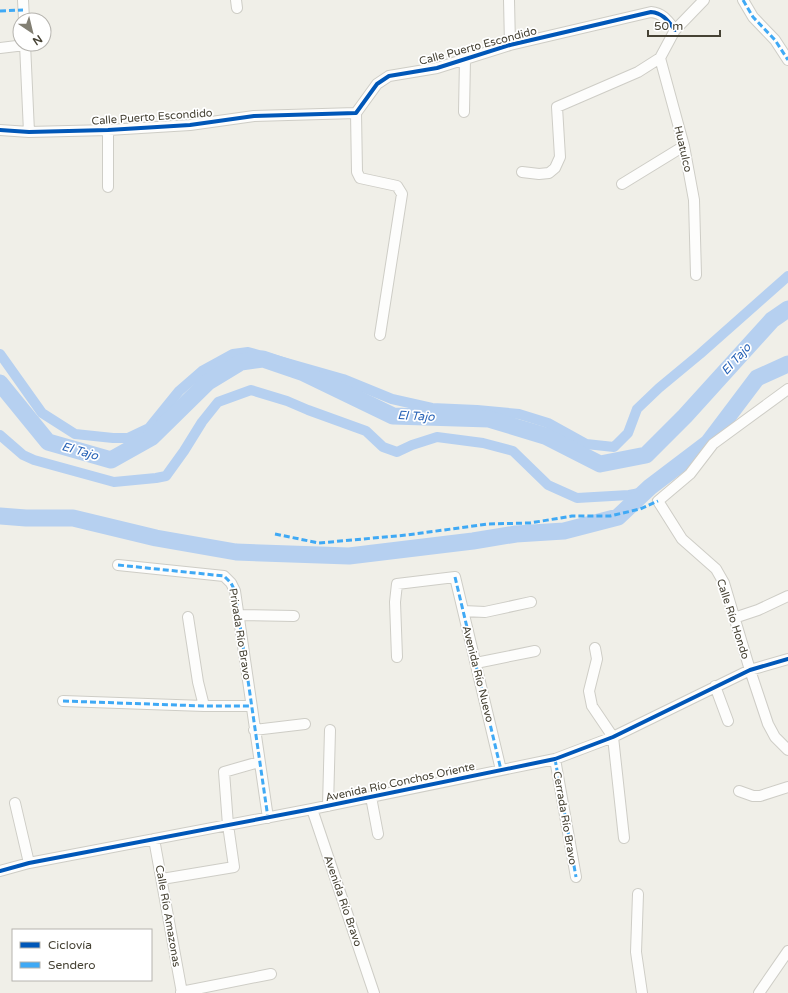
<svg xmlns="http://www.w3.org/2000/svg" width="788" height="993" font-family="'Varela Round',sans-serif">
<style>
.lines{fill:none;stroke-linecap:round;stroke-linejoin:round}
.canal{stroke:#b6d0f0;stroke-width:10}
.river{stroke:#b6d0f0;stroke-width:17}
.street-casing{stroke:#cecdc6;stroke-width:12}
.street{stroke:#fdfdfc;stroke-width:10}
.quiet{stroke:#3fa9f5;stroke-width:3;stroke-dasharray:6 3;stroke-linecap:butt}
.cycleway-casing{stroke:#fff;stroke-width:6}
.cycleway{stroke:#0057b8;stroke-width:4}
.labels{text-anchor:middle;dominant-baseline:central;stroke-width:3.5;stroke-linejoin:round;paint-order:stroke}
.street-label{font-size:11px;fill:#464234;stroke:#fff}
.water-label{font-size:12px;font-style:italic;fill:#2863b7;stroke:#fff}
</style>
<rect width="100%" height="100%" fill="#f0efe8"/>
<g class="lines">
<!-- canal -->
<path class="canal" d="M0,354L42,413L75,434L113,438H128L149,428L179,391L202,371L233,354L248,352L343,379L392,399L432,408L477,410L519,414L548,423L586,444L614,447L628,433L637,409L659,388L700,354L788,276
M0,435L23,455L34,460L114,482L156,478L166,476L184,451L202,422L218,402L251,390L287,401L308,410L366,431L383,447L397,452L412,445L437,437L483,443L513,451L548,485L577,498L629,495L645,492"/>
<!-- river -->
<path class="river" d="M0,383L48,442L111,460L152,437L208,382L241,362L263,359L304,373L393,416L489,419L545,436L600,464L646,455L685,416L772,320L788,309
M0,516L26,518H73L156,538L236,552L349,556L473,541L516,534L564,531L618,517L650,487L708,443L757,378L788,364"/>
<!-- street casing -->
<g class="street-casing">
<path id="street" d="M23,0L24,20
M236,0L237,8
M509,0L510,45
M743,0L753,17L775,40L788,60
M25,44L29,132
M0,48L25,45
M464,112L465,59
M356,113L357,172L360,178L397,186L402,194L380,335
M0,130L29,132L108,130L190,125L254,116L356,113L377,84L389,76L437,68L510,45L651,12C663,13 668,21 675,30
M108,130V187
M522,172L539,174L549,173L555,168L560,157L557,107L638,72L660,58
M622,184L684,146
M696,275L694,200L684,146L660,58L675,30L704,0
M788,389L713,444L690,474L658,501L682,539L716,569L724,583L750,670L768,724L775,737L788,750
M118,565L224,576L231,583L235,591L268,818
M463,611L485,612L531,602
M238,615L294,616
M188,617L198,682L204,706
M734,618L758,610L788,596
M595,648L597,659L589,691L592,706L613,737L624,838
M397,657L395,602L397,584L455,577L501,770
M476,663L535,651
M715,686L728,721
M63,701L204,706H251
M254,730L305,724
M555,759L576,877
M739,791L753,796H760L788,787
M371,797L378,834
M15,803L29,863
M328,806L330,730
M312,809L374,993
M154,839L182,993
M0,871L29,863L312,809L555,759L613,737L750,670L788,659
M162,879L234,867L228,825L224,772L259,762
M638,894L636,952L642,993
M181,992L271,974
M759,993L788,951"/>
</g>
<!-- street -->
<use href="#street" class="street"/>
<!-- quiet -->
<path class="quiet" d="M743,0L753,17L775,40L788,60
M0,11L23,10
M275,534L319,543L407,535L488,524L530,523L572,516H610L640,509L658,501
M118,565L224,576L231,583L235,591L268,818
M455,577L501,770
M63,701L204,706H251
M555,759L576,877"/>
<!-- cycleway casing -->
<g class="cycleway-casing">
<path id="cycleway" d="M0,130L29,132L108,130L190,125L254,116L356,113L377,84L389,76L437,68L510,45L651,12C663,13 668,21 675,30
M0,871L29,863L312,809L555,759L613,737L750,670L788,659"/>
</g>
<!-- cycleway -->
<use href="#cycleway" class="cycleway"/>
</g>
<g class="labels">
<!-- street labels -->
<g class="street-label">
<text transform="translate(478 46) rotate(-15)">Calle Puerto Escondido</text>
<text transform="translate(152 117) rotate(-4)">Calle Puerto Escondido</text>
<text transform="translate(683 149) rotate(77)">Huatulco</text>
<text transform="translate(733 619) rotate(72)">Calle Río Hondo</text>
<text transform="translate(240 634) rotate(81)">Privada Río Bravo</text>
<text transform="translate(478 674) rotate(76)">Avenida Río Nuevo</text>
<text transform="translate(400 782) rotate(-12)">Avenida Río Conchos Oriente</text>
<text transform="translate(565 818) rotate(80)">Cerrada Río Bravo</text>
<text transform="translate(343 901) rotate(71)">Avenida Río Bravo</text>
<text transform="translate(168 916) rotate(80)">Calle Río Amazonas</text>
</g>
<!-- water labels -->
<g class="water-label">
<text transform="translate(736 359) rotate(-48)">El Tajo</text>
<text transform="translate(416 416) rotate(3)">El Tajo</text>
<text transform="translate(80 451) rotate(16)">El Tajo</text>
</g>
</g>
<!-- legend -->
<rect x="12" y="929" width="140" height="52" fill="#ffffff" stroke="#b5b3ae"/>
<rect x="20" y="942" width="20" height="6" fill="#0057b8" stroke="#b5b3ae"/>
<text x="48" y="949" font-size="12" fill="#464234">Ciclovía</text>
<rect x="20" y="962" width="20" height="6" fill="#3fa9f5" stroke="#b5b3ae"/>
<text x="48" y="969" font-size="12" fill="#464234">Sendero</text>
<!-- north arrow -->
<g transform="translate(32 32) rotate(145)"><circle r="19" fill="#ffffff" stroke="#b5b3ae"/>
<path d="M0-3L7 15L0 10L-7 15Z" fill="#827f73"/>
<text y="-6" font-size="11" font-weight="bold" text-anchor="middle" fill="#464234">N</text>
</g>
<!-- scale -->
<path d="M648 30v6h72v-6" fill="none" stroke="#464234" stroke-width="2"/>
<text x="654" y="30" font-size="12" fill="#464234" stroke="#ffffff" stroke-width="3" paint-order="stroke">50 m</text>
</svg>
